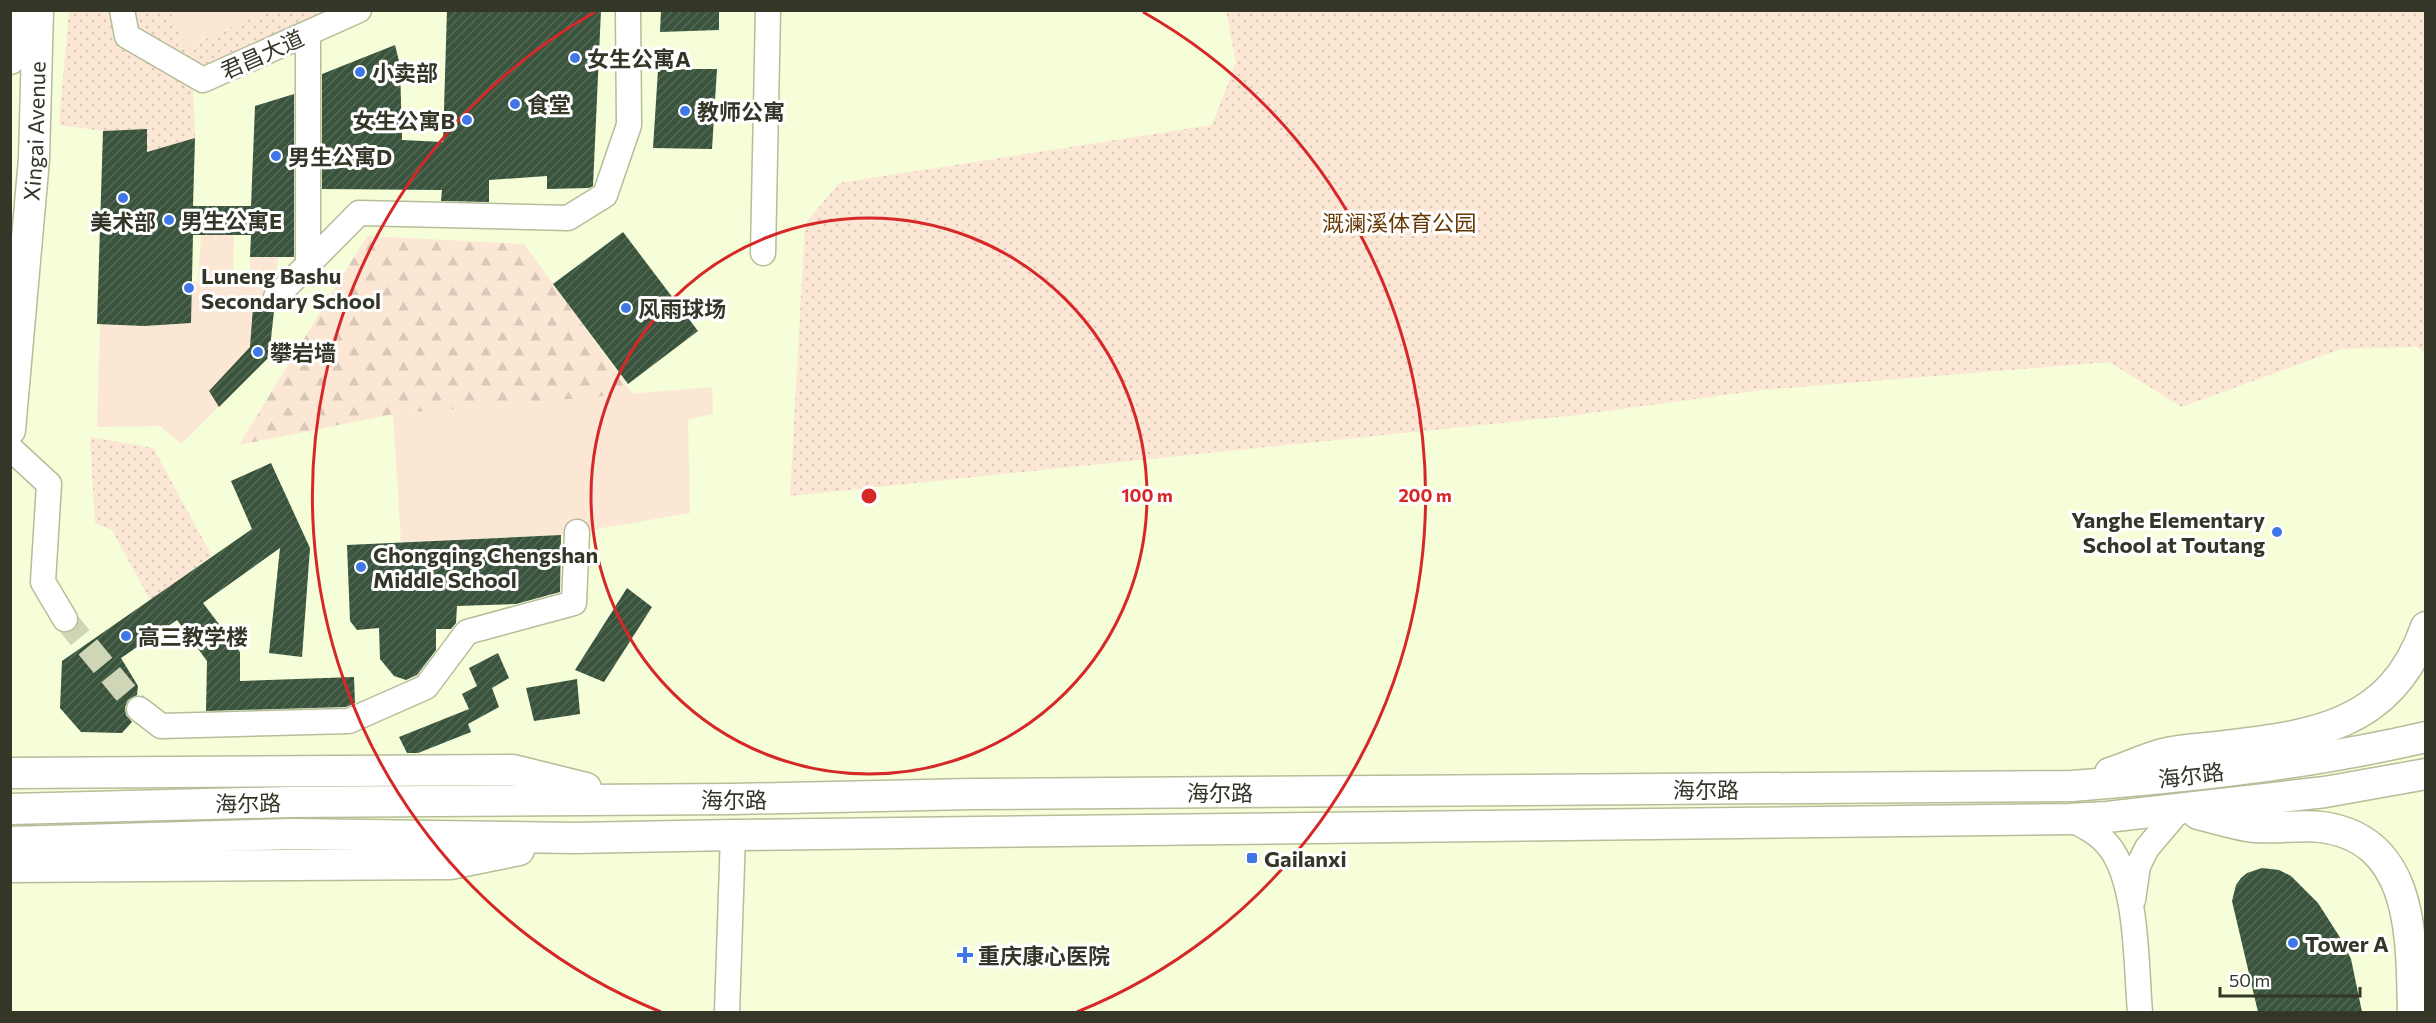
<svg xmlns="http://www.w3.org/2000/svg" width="2436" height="1023" font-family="Commissioner,'Noto Sans SC',sans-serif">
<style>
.grass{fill:url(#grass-dots)}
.forest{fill:url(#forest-firs)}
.pitch{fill:#fce7d5}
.building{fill:url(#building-hatch)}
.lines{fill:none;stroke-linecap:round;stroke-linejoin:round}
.minor-tunnel{stroke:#ced6b5;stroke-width:24;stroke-dasharray:24 12;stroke-linecap:butt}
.minor-casing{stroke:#b5bd99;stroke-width:27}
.major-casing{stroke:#b5bd99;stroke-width:33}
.minor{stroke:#fff;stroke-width:24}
.major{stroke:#fff;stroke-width:30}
.ring{fill:none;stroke:#d62828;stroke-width:3}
.poi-dot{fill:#4077e7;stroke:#fff;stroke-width:2}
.labels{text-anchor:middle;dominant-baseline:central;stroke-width:6;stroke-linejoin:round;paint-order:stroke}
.street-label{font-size:22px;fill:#343728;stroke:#fff}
.poi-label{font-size:22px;font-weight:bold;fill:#343728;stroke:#fff;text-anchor:start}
.park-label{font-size:22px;fill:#663702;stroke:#fff}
.centre{fill:#d62828;stroke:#fff;stroke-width:3}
.ring-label{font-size:18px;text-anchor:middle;font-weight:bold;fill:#d62828;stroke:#fff;stroke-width:6;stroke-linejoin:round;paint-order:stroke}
</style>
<defs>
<pattern id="grass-dots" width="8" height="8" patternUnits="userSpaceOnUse" patternTransform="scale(1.5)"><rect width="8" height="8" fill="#fce7d5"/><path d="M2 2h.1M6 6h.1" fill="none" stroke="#d9c7b7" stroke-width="1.8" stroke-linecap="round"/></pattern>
<pattern id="forest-firs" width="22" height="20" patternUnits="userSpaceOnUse" patternTransform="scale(1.5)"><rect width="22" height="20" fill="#fce7d5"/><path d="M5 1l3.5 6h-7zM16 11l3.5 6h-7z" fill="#d9c7b7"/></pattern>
<pattern id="building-hatch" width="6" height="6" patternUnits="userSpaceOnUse" patternTransform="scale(1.5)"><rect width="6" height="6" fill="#39533c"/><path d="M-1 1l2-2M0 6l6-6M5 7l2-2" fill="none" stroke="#546956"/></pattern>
</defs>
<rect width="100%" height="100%" fill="#f5fed8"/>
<!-- grass -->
<path class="grass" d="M69,11H112L120,47L193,85L195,138L147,152V129L103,131L59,125Z
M131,11H170L187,47L266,11H333L201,70L140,32Z
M1226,11H2425V353L2416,347L2341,349L2182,407L2109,362L1762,390L1569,416L790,496L805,224L839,183L1212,125L1236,63Z
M90,437L153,448L212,556L150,600L112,530L95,523Z"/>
<!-- forest -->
<path class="forest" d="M367,236L524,244L633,394L393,414L239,445Z"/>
<!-- pitch -->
<path class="pitch" d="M170,11H266L186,47Z
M201,235H234L233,282L250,281V257H278L269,357L181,444L160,426L97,427L100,324L143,326L190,323L192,282H198Z
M712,387L713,414L688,419L690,513L561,535L401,542L393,414Z"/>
<!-- building -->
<path class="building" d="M447,10H601L593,186L589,188L547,189V176L489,180V202L441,201L442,190L322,189V74L395,45L400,65L402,140L443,142Z
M661,10H719V30L660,32Z
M694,69H717L712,149L653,148L658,70Z
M294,94V257H250L251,235H193L191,323L144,326L97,324L103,131L147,129V152L195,138L193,206H251L255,106Z
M623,232L698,331L628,384L553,284Z
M253,307L267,308L274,311L269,357L219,407L209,391L250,347Z
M271,463L310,548L302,657L269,653L280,548L203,603L240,652V681L354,677L355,703L346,707L206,711L207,661L177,620L121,658L138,686L137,695L128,700L125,707L126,715L132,722L122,733L81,732L60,708L62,661L252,529L231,481Z
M561,535L560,592L516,604L457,606L456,623L451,629H436V650L417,675L406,680L394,676L380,659L379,628L357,630L350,621L347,545Z
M627,588L652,607L604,682L575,670Z
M498,653L509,678L492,688L499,707L468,724L471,732L418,753H407L399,737L469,709L462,694L477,686L469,668Z
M577,679L580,714L534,721L526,688Z
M2262,868L2279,870L2291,876L2318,903L2341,939L2351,959L2362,1012H2258L2232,901L2236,885L2241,878L2247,873Z"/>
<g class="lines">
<!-- minor-tunnel -->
<path class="minor-tunnel" d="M65,619L139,709"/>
<!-- minor casing -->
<g class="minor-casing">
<path id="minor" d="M122,10L127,36L203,80L359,10
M308,33V264
M763,253L768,10
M276,297L359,213L568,218L605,195L629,125L628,10
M10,448L49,484L43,582L65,619
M139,709L161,726L349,721L426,687L467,632L574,603L577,532
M2070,819C2084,826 2098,833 2108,845C2138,880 2136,968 2140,1012
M2133,900L2138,866L2147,848L2180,809
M727,1012L733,835"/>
</g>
<!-- major casing -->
<g class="major-casing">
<g id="major">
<path d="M10,59L12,10"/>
<path id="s1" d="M10,430L34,159L38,10"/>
<path d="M10,773L513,770L586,788"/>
<path d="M2110,773C2128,767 2145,759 2163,754C2180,750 2200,749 2217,747C2310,736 2391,728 2426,627"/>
<path d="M10,809L290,802L734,799L972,794L2072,786C2191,777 2309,764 2426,737"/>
<path d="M2198,814C2214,818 2231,823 2247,826C2271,830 2297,824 2321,827C2416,839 2411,941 2413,1012"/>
<path d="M10,842L291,834L574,838L733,835L2070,819L2107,817L2325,792L2426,774"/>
<path d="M10,867L450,864L519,850"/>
</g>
</g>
<!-- minor -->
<use href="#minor" class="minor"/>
<!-- major -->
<use href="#major" class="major"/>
</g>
<!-- distance rings -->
<g class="ring">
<circle cx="869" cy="496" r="278"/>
<path d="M661 1012A556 556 0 0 1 595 12M1143 12A556 556 0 0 1 1077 1012"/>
</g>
<!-- markers -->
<g class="poi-dot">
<circle cx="575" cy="58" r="6"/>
<circle cx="360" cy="72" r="6"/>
<circle cx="515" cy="104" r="6"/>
<circle cx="685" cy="111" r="6"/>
<circle cx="467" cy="120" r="6"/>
<circle cx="276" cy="156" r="6"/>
<circle cx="123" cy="198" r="6"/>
<circle cx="169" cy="220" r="6"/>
<circle cx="189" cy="288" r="6"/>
<circle cx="626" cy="308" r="6"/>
<circle cx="258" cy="352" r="6"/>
<circle cx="2277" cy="532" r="6"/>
<circle cx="361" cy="567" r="6"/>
<circle cx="126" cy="636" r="6"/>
<rect x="1246" y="852" width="12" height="12" rx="3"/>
<circle cx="2293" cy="943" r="6"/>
<path d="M962 946h6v6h6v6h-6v6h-6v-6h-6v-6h6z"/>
</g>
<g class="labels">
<!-- street labels -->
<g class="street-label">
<text transform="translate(262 54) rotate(-24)">君昌大道</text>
<text stroke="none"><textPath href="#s1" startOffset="300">Xingai Avenue</textPath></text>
<text transform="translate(2191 775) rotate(-7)">海尔路</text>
<text x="1706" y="789">海尔路</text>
<text x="1220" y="792">海尔路</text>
<text x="734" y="799">海尔路</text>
<text transform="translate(248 803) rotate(-1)">海尔路</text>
</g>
<!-- poi labels -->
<g class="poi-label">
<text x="587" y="58">女生公寓A</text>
<text x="372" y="72">小卖部</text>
<text x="527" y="104">食堂</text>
<text x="697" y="111">教师公寓</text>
<text x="455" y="120" text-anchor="end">女生公寓B</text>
<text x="288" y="156">男生公寓D</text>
<text x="181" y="220">男生公寓E</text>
<text x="123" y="221" text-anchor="middle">美术部</text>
<text x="201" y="275">Luneng Bashu<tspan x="201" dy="25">Secondary School</tspan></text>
<text x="638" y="308">风雨球场</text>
<text x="270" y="352">攀岩墙</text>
<text x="2265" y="519" text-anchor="end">Yanghe Elementary<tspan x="2265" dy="25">School at Toutang</tspan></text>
<text x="373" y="554">Chongqing Chengshan<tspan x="373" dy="25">Middle School</tspan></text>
<text x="138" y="636">高三教学楼</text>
<text x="1264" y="858">Gailanxi</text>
<text x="2305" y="943">Tower A</text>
<text x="978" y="955">重庆康心医院</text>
</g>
<!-- park labels -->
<g class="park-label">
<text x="1399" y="222">溉澜溪体育公园</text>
</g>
</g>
<circle cx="869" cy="496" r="9" class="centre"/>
<g class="ring-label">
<text x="1147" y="502">100 m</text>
<text x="1425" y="502">200 m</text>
</g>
<!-- border -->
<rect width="2436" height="1023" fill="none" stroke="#343728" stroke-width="24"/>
<!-- scale -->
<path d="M2220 987v9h140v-9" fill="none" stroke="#343728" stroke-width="3"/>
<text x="2229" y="987" font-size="18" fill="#343728" stroke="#ffffff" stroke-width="4.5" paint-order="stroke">50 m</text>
</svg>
